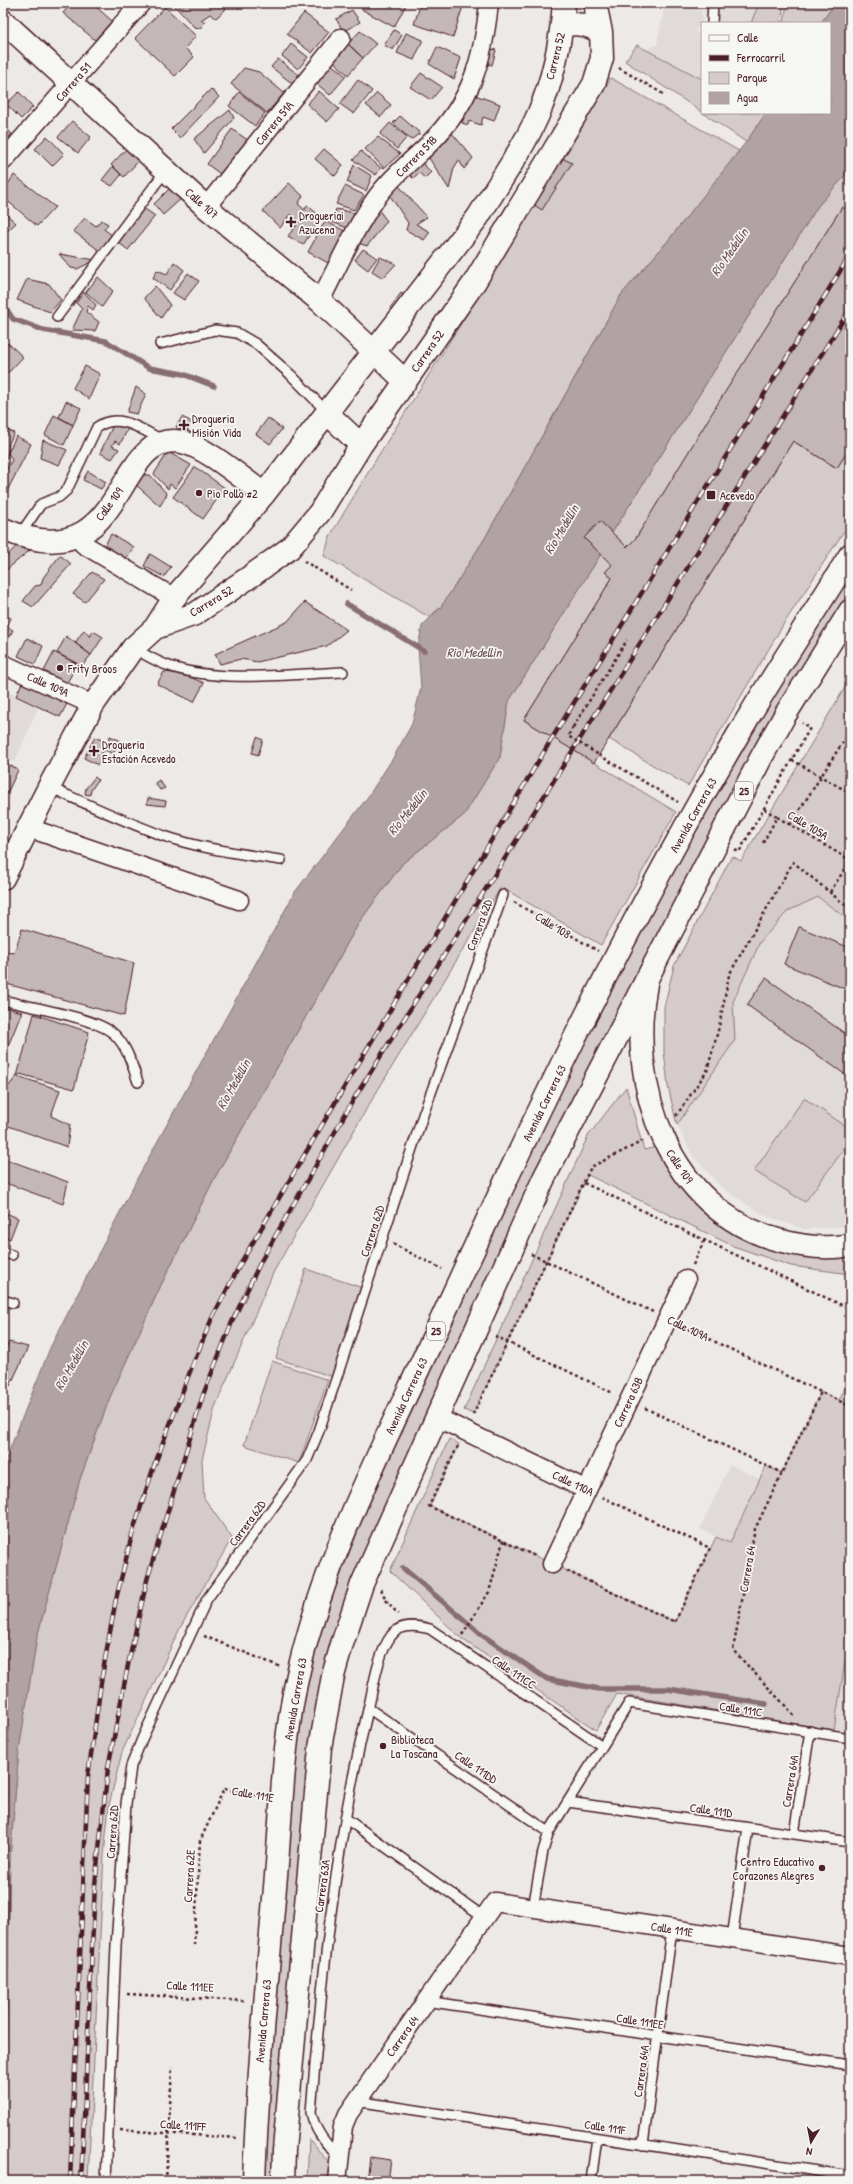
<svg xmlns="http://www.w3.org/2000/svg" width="853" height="2184" font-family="'Patrick Hand',sans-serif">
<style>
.built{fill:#e0dad8}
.green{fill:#d4cbca;stroke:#8f757a}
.water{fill:#b1a2a3;stroke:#886e73}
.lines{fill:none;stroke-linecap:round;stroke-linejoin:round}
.stream{stroke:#886e73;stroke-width:5.5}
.building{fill:#c4b7b7;stroke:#4a1f2b}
.lane-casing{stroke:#4a1f2b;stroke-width:12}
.street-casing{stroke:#4a1f2b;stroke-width:21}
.secondary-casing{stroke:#4a1f2b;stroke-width:25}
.highway-casing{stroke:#4a1f2b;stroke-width:25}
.path{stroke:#4a1f2b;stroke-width:2.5;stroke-dasharray:3 3;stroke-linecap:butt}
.lane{stroke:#f6f6f2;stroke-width:9}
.street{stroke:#f6f6f2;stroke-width:18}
.secondary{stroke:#f6f6f2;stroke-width:22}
.highway{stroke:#f6f6f2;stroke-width:22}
.rail-casing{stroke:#4a1f2b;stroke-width:4.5}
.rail{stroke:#f6f6f2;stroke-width:3;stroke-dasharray:9;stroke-linecap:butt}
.path-bridge{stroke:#4a1f2b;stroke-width:2.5;stroke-dasharray:3 3;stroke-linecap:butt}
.poi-dot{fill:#4a1f2b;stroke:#f6f6f2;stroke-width:1.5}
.labels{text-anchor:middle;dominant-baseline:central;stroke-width:3.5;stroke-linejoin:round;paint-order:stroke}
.shield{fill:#f6f6f2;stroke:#7e6067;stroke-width:1}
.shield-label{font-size:11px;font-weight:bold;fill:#4a1f2b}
.street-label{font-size:12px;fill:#4a1f2b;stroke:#f6f6f2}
.poi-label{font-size:12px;fill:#4a1f2b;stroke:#f6f6f2;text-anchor:start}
.water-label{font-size:13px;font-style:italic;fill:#6e4d55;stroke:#f6f6f2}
</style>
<rect width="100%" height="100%" fill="#ece9e6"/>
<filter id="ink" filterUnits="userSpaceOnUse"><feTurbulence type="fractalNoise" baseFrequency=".025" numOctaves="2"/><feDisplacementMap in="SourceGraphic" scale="8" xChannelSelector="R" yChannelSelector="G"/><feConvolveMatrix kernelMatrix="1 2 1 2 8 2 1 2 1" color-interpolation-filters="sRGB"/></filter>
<g filter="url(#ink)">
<!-- built -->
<path class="built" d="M665,3H701L703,23L695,30L702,41V79L643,51L657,45Z
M703,3H757L753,23H706Z
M3,689L38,707L15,762L3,759Z
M818,897L850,921V1226L804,1229L763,1215L720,1186L693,1156L677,1125L735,1040L733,1002L760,942L788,911Z
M730,1465L760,1479L730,1543L700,1529Z
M850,1631V1732L834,1730Z"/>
<!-- green -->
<path class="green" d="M759,3H784L781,23H751Z
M787,3H835L821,23H784Z
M637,45L702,79V112L625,61Z
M611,78L739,151L667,242L621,295L485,538L441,607L429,617L324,556L330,536L378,456L557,170Z
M703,113H766L746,142Z
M850,170V212L842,207L636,538L627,547L612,533L818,206Z
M793,441L836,468L850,447V522L783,625L688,786L609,739Z
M601,554L612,565L606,572L612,578L524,720L676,812L601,945L501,887L367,1108L274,1271L215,1407L202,1460L204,1498L232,1538L180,1628L122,1752L109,1805L104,1855L88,2181H4L10,1857L19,1750L37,1637L80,1479L110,1397L161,1285L214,1179L360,921L403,863L464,815L500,757L509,701Z
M850,574V594L800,670L335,1633L274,2181H263L268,2086L298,1729L311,1668L326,1611L370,1500L437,1349L589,1033L702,817L801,650Z
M850,679V921L818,897L788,911L760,942L733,1002L735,1040L677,1125L668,1086L664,1051V1007L674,966L732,856L741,861Z
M626,1087L644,1150L656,1147L708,1209L850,1253V1274L791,1266L733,1246L588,1175L473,1414L464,1410L588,1136Z
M804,1098L850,1129V1141L805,1202L754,1171Z
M306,1269L363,1288L333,1377L276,1358Z
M272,1361L328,1380L299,1463L244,1445Z
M850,1377V1631L834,1730L617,1694L596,1730L462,1639L390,1571L449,1439L459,1444L430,1506L675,1622L716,1537L730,1543L766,1466L782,1473L821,1392L839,1400Z
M309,2139L329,2163L327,2181H307Z"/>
<!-- water -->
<path class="water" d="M835,3H850V170L818,206L612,533L584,538L601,554L509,701L500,757L464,815L403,863L360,921L214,1179L161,1285L110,1397L80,1479L37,1637L19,1750L10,1857L3,2181V1466L50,1348L138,1177L295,892L367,798L393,758L412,724L421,688L418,647L422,626L441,607L485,538L621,295L667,242L746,142L766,113H830V23H821Z"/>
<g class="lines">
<!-- stream -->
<path class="stream" d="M3,304L13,319L43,330L106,341L149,368L183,374L214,386
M347,604L424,651
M403,1568L482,1635L547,1679L599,1689H668L766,1704"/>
</g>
<!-- building -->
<path class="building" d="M72,3H92L112,21L95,40L63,13Z
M172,3H227L225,10L216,18L210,14L201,20L205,23L200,28L194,27Z
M233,3H248L242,10Z
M365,3H407L394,27L361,9Z
M421,3H464L453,37L414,24Z
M165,7L196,36L185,48L194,57L175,76L135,38Z
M352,10L360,22L344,32L336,19Z
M304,13L329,32L312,53L287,34Z
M394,30L402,35L393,50L384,45Z
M360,31L376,44L363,58L348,44Z
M406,33L423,40L414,60L397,53Z
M291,44L308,57L298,69L282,56Z
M348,44L363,58L348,75L332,60Z
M437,47L461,58L454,79L429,64Z
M485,48L496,50L492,65L481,62Z
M278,59L300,76L293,84L271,67Z
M331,64L346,76L330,95L316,83Z
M244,68L259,72L284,93L267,113L231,84Z
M421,73L442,87L431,100L410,87Z
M358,80L372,91L354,114L340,104Z
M211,89L219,97L180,138L171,129Z
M319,91L339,109L327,122L307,104Z
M19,92L33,107L21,119L6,104Z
M239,92L265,113L255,126L229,106Z
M377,93L391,105L381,117L366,105Z
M472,94L500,104L494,121L483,117L481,125L469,121L468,125L462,123Z
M230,110L234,118L204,153L194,139Z
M400,116L420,133L411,140L393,123Z
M72,121L91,137L78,153L58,137Z
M390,123L407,137L397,149L380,134Z
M3,126L12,134L3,143Z
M232,129L249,141L224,177L207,164Z
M451,132L473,158L464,169L459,160L454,168L449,189L429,158Z
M47,136L64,154L52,166L35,149Z
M378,137L400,154L384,168L365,149Z
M130,145L142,157L124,177L111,165Z
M324,149L343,165L335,176L315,159Z
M361,151L381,168L376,175L353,160Z
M556,155L572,163L542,210L530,202Z
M418,159L431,172L425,178L419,173L413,178L405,171Z
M354,165L372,176L366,191L347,182Z
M113,166L121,175L112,186L102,180Z
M14,175L55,207L37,226L3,197V192Z
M289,183L303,196L298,204L305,210L307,205L321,217L303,245L288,236L299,222L290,214L280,228L263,211Z
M173,185L183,197L163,215L154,204Z
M345,186L364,195L354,210L336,204Z
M399,186L427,217L416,224L430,232L424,240L406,230L408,223L389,194Z
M375,205L387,221L367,246L355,242Z
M142,207L155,216L128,250L118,242Z
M842,207L850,212V447L837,468L793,441L594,763L524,720L612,578L605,572L612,565L584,538L600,521L627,547L636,538L720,400Z
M336,209L355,213L350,229L332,222Z
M3,211L16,223L5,233L3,231Z
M85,218L96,226L101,220L108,224L104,229L113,236L100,251L73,231Z
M325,221L345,231L330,264L308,252Z
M363,249L377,258L368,270L355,260Z
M59,254L96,260L77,269L71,268Z
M380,257L396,264L383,278L372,271Z
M174,262L184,270L170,290L153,278L157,270L167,274Z
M188,273L199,281L184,300L173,293Z
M98,277L113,291L102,307L86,292Z
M27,279L49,284L61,300L50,312L17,300Z
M155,286L170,305L161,318L144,298Z
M84,292L96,305L93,310L88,306L86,312L99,322L95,331L72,330L82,309L76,303Z
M401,293L410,300L399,314L390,308Z
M8,343L23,357L7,374L3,373V349Z
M85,366L100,374L89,399L73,388Z
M136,387L146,394L137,414L127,412Z
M66,401L81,408L73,425L59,417Z
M54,415L73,425L64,445L45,435Z
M182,417L192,422L186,433L176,427Z
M268,418L282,429L270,444L256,434Z
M115,421L128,429L120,444L115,441L112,446L119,449L112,459L100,453Z
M3,428L14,433L9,443L7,458L3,464Z
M16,436L31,444L3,499V475L12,460L8,453Z
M43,440L67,450L59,465L40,458Z
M168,452L191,465L175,488L170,484L168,489L154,474Z
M195,467L225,488L203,519L173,497Z
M88,471L106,482L101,489L83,480Z
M142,475H150L167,494L160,506L135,484Z
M111,534L134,547L125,560L104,547Z
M25,537L35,546L5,571L3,570V560Z
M150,554L171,567L164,577L144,566Z
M60,555L71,564L33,607L23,601L35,586L41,585L43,578Z
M92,572L104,579L85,602L73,594Z
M305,602L347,630L327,646L257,662L241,659L220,664L215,654L287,622Z
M3,615L11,618L7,627L13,630L3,648Z
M84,630L90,637L93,631L103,637L91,655L75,643Z
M66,636L91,655L82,666L57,653Z
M27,638L43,646L35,664L18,656Z
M54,652L77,664L67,683L44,671Z
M164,672L182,674L204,683L194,702L157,684Z
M24,678L69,700L60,717L16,696Z
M110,736L121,741L113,754L105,750L101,754L105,757L98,765L84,758L95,737L108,743Z
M257,737L263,740L258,755L252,753Z
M3,761L18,770L3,802Z
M95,777L98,780L91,790L90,795L85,794L86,788Z
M159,780L165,788L160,790L155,783Z
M148,798L166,801L165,806L147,804Z
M799,927L850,948V991L784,964Z
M22,929L134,963L124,1016L3,983V951L14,953Z
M766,978L850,1037V1078L747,1005Z
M3,1007L22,1012L8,1046L3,1045Z
M34,1014L89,1032L74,1089L20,1074L17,1076Z
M3,1063L10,1065L5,1083H3Z
M17,1076L60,1090L51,1116L70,1125L67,1147L3,1124V1087L7,1088Z
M3,1158L68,1182L63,1204L3,1182Z
M3,1212L18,1218L10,1239L3,1236Z
M9,1342L28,1347L10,1386L3,1382V1355Z
M370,2157L391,2160L388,2181H367Z"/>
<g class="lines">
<!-- lane casing -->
<g class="lane-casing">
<path id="lane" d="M712,23L713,3
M57,317L166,170
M160,344L215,330L237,333L256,344L290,374L327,412
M21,533L41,504L59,497L67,490L97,427C119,412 141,429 162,440
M133,648C146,655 158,663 172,667C221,683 292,674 343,672
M49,787C87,804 125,822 164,836C202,849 242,854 281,860
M3,1000C28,1007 99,1018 115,1035C128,1048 132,1065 138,1082
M3,1253L12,1255
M3,1300L13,1303
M368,1708L549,1832
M568,1802L850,1842
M345,1818L484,1917
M794,1834L810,1731
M533,1908L543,1851L549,1832L629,1703L850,1738
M732,1938L748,1828
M426,2001L850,2065
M356,2101L850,2176
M643,2145L672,1929
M339,2158C326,2143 315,2132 311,2112C322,1978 335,1845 367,1714C373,1691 377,1655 391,1636C400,1623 416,1625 430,1629L602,1746
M106,2181L116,1945L126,1804L131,1766L142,1739L207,1599L307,1460L319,1431L424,1112L503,895
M591,2181L597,2138"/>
</g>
<!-- street casing -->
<g class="street-casing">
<path id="street" d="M3,161L141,3
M206,207L341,38
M320,301C338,266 354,229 377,197C392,176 413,160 430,143C472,101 483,60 489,3
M83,544L174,598
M3,664L93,705
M29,828L239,900
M436,1417L587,1490
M552,1564L686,1280
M337,2181L343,2126L348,2114L495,1902L850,1956"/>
</g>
<!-- secondary casing -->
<g class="secondary-casing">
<path id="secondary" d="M3,21L206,207L320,301L405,381
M562,26C578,22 587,25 601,32
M327,413L361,445
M3,529C130,584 111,428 182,442C206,447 243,479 264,494
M155,628L195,614L251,576L290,548L320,512L361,445L474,283L594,84L602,58L601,32L595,3
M3,878L49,787L93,705L133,648L155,628L174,598L264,494L478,217C498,184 522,151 538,115C553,80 561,41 564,3
M646,984C626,1086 670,1210 778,1240C800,1246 827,1250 850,1245"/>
</g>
<!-- highway casing -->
<g class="highway-casing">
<path id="highway" d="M254,2181C258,2075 268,1969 277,1864C282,1799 284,1733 299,1670C327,1550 387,1439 438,1327C531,1123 628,920 742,728C777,669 814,613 850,555
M283,2181L284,2150L320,1748L333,1676L342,1644L362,1584L544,1178L761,758L785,715L850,611"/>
</g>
<!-- path -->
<path class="path" d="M619,68L665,95
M304,561L351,590
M573,727L627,640
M599,755L678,802
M792,760L850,793
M777,817L850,860
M790,825L850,731
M763,843L777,817L764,809
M735,850L739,852L810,728L802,723
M830,892L850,861
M514,902L598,951
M676,1116L707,1071L719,1027L729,975L793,862L850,909
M584,1183L850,1309
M393,1244L442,1269
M531,1254L653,1312
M693,1265L704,1241
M682,1326L850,1406
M495,1336L613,1393
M645,1408L782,1473
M473,1415L591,1167L643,1141
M458,1446L429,1506L535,1556
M567,1571L675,1622L710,1548L602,1497
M381,1589L386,1600L398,1614
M462,1635L489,1592L503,1541
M204,1636L281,1667
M794,1715L733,1650L755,1529L821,1392
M194,1945L200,1841L224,1789L263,1796
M127,1994L246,2001
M120,2130L237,2138
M166,2181L172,2067"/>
<!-- lane -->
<use href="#lane" class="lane"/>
<!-- street -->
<use href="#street" class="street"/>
<!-- secondary -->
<use href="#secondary" class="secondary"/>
<!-- highway -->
<use href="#highway" class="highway"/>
<!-- rail casing -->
<g class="rail-casing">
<path id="rail" d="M70,2181L88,1776L102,1676L116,1599L133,1531L153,1469L191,1369L212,1318L242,1261L345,1086L551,740L850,255
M81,2181L95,1885L108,1768L128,1665L147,1580L203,1395L232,1322L261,1261L355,1097L850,309"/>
</g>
<!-- rail -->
<use href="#rail" class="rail"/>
<!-- path-bridge -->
<path class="path-bridge" d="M573,727L568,736L599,755"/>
</g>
</g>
<!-- markers -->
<g class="poi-dot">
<path d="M289 216h4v4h4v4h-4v4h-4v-4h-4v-4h4z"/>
<path d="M182 419h4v4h4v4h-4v4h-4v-4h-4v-4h4z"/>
<circle cx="199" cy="493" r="4"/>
<rect x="706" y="490" width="10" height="10" rx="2"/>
<circle cx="60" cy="668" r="4"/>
<path d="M92 745h4v4h4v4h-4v4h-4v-4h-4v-4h4z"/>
<circle cx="383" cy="1746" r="4"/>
<circle cx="822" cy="1868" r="4"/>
</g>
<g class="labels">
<!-- shield labels -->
<g class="shield">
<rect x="735" y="782" width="18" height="18" rx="3"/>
<rect x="427" y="1322" width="18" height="18" rx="3"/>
</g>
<g class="shield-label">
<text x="744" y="791">25</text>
<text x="436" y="1331">25</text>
</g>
<!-- street labels -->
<g class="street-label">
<text transform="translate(555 56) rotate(-76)">Carrera 52</text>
<text transform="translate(73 82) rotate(-49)">Carrera 51</text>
<text transform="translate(274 123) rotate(-51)">Carrera 51A</text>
<text transform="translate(416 156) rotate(-45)">Carrera 51B</text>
<text transform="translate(202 203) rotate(41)">Calle 107</text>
<text transform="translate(427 351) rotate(-55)">Carrera 52</text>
<text transform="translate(109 504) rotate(-54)">Calle 109</text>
<text transform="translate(211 601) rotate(-31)">Carrera 52</text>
<text transform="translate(48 684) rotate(24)">Calle 109A</text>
<text transform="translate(693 815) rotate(-61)">Avenida Carrera 63</text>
<text transform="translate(808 825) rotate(31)">Calle 105A</text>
<text transform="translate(479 925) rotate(-70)">Carrera 62D</text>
<text transform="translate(553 925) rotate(31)">Calle 108</text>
<text transform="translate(544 1103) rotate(-64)">Avenida Carrera 63</text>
<text transform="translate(680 1166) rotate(56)">Calle 109</text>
<text transform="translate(372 1231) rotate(-72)">Carrera 62D</text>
<text transform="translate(688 1328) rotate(25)">Calle 109A</text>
<text transform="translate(406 1396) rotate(-65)">Avenida Carrera 63</text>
<text transform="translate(628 1402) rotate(-65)">Carrera 63B</text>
<text transform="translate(573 1483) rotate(25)">Calle 110A</text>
<text transform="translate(247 1523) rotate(-54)">Carrera 62D</text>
<text transform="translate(747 1569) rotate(-80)">Carrera 64</text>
<text transform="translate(514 1672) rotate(34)">Calle 111CC</text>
<text transform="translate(295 1699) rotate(-80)">Avenida Carrera 63</text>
<text transform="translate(741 1709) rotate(9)">Calle 111C</text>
<text transform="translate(476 1767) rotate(34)">Calle 111DD</text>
<text transform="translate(790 1781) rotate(-81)">Carrera 64A</text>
<text transform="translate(253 1794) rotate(10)">Calle 111E</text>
<text transform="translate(711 1810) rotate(8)">Calle 111D</text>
<text transform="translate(112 1832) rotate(-86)">Carrera 62D</text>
<text transform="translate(189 1876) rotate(-87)">Carrera 62E</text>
<text transform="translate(322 1886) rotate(-82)">Carrera 63A</text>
<text transform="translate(672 1929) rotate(9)">Calle 111E</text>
<text transform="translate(190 1986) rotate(3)">Calle 111EE</text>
<text transform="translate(263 2021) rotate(-85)">Avenida Carrera 63</text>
<text transform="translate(640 2021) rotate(9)">Calle 111EE</text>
<text transform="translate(402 2036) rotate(-55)">Carrera 64</text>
<text transform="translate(641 2071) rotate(-82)">Carrera 64A</text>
<text transform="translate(183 2125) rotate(4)">Calle 111FF</text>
<text transform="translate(605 2127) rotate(9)">Calle 111F</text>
</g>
<!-- poi labels -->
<g class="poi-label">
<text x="299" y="215">Drogueriai<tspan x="299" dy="14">Azucena</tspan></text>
<text x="192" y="418">Drogueria<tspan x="192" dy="14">Misión Vida</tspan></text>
<text x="207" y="493">Pio Pollo #2</text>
<text x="720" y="495">Acevedo</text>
<text x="68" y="668">Frity Broos</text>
<text x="102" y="744">Drogueria<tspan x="102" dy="14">Estación Acevedo</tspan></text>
<text x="391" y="1739">Biblioteca<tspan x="391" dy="14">La Toscana</tspan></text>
<text x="814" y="1861" text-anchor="end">Centro Educativo<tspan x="814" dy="14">Corazones Alegres</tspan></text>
</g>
<!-- water labels -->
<g class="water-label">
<text transform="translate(729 252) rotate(-55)">Río Medellín</text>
<text transform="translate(561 529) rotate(-59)">Río Medellín</text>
<text x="474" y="652">Rio Medellin</text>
<text transform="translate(407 812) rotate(-51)">Río Medellín</text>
<text transform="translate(233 1084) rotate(-60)">Río Medellín</text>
<text transform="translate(71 1365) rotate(-60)">Río Medellín</text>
</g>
</g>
<!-- margin -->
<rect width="853" height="2184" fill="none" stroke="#f6f6f2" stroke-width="16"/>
<rect x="8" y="8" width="837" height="2168" fill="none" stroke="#4a1f2b" stroke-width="1.5" filter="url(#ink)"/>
<!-- legend -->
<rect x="701" y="22" width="130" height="92" fill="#f6f6f2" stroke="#b1a0a2"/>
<rect x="709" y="35" width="20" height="6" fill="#f6f6f2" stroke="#b1a0a2"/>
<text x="737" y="42" font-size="12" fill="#4a1f2b">Calle</text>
<rect x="709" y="55" width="20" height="6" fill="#4a1f2b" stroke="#b1a0a2"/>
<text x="737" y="62" font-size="12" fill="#4a1f2b">Ferrocarril</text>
<rect x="709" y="72" width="20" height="12" fill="#d4cbca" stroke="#b1a0a2"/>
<text x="737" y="82" font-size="12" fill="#4a1f2b">Parque</text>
<rect x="709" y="92" width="20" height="12" fill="#b1a2a3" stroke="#b1a0a2"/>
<text x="737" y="102" font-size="12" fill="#4a1f2b">Agua</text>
<!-- north arrow -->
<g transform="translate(811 2142) rotate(190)" stroke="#f6f6f2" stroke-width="3" paint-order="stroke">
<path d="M0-3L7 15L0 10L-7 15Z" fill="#4a1f2b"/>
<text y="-6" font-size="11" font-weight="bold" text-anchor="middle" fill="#4a1f2b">N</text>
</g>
</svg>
